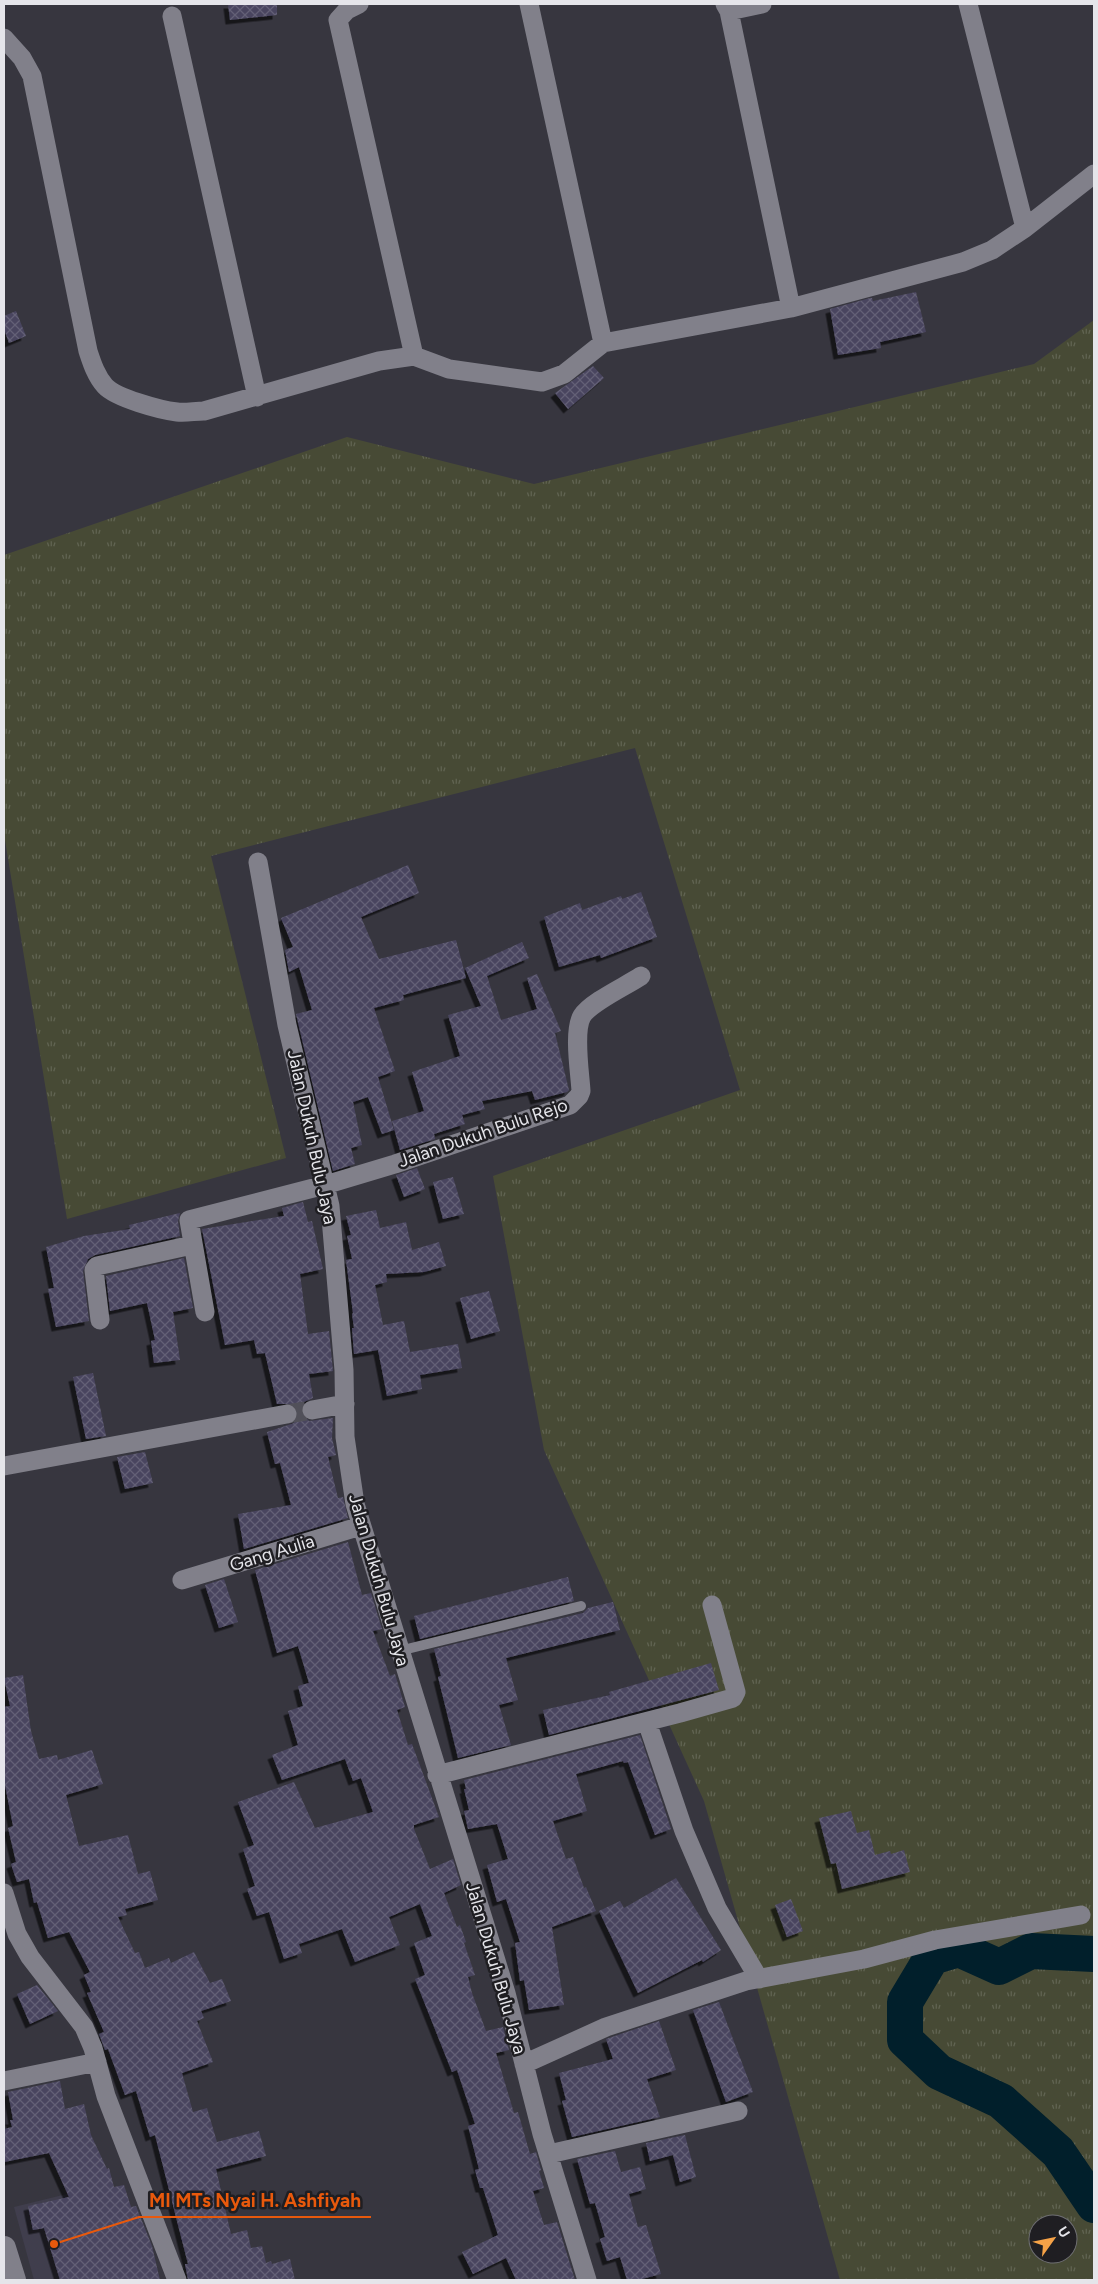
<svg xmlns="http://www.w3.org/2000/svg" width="1098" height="2284" font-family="Figtree,sans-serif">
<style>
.built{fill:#403e4d}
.grass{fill:url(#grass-tufts);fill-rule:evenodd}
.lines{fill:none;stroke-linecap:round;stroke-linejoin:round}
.river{stroke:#011f2b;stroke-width:36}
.building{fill:url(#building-cross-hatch);filter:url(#shadow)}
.minor-tunnel{stroke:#515059;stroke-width:19;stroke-dasharray:19 9;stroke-linecap:butt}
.service{stroke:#81808a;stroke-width:10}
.minor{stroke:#81808a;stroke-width:19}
.tertiary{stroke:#81808a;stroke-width:24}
.labels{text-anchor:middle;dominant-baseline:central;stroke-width:5;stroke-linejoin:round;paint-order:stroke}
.street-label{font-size:18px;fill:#e5e5ea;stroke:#1f1e22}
.leader{fill:none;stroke:#e8590c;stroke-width:2}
.callout-dot{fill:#e8590c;stroke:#1f1e22;stroke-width:2}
.callout-label{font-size:19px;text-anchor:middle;font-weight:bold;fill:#e8590c;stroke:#1f1e22;stroke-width:5;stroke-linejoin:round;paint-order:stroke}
</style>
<defs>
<pattern id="grass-tufts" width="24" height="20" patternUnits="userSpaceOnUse" patternTransform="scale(1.25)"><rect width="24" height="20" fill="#474a35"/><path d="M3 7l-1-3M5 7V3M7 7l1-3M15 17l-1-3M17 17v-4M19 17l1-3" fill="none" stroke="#616452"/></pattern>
<pattern id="building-cross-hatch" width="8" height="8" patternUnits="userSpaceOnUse" patternTransform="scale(1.25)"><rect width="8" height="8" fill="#49455f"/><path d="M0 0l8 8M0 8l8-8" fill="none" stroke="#636076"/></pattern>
<filter id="shadow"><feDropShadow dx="-4.5" dy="4.5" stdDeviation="0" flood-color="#0009"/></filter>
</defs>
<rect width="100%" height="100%" fill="#37363f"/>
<!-- built -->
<path class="built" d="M75,2192L91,2280H34L14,2207Z"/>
<!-- grass -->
<path class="grass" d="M1094,320V2280H840L704,1801L544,1450L493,1176L740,1090L635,748L211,856L286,1158L67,1219L4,834V555L347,437L534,484L1034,364ZM1038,2224H1068V2254H1038Z"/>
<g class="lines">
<!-- river -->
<path class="river" d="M1094,1954L1031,1951L999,1967L959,1949L932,1957L905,2002V2040L939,2072L1001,2101L1058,2152L1094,2205"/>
</g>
<!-- building -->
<path class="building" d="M228,4H277V15L230,20Z
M916,292L926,332L880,342L881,348L838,355L830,309L870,298H872L873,301Z
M16,311L26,336L9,343L4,329V316Z
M593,366L604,378L568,409L555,393Z
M408,865L419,893L361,917L379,959L456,940L466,978L403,995L404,1000L374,1008L395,1071L378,1077L394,1130L382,1134L368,1097L353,1102L362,1145L351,1148L355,1164L333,1171L296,1014L312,1010L299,967L289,972L285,950L293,947L281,918Z
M641,892L657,937L601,958L600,955L559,967L544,917L580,903L582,910L621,896L622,899Z
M522,942L529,958L487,976L501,1020L537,1009L527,978L537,974L561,1031L555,1033L569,1090L567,1092L535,1100L532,1091L482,1101L485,1109L462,1115L465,1124L434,1134L435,1139L400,1150L392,1121L424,1111L412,1072L460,1056L448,1015L481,1006L465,968Z
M417,1168L425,1189L404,1197L396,1175Z
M453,1177L464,1214L443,1219L433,1182Z
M303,1202L308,1222L312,1221L323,1269L300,1274L308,1334L329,1331L333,1371L309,1374L313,1398L304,1402L301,1412L309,1421L333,1418L332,1438L336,1455L328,1457L338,1498L343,1497L348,1518L244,1549L238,1514L291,1505L280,1463L275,1464L267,1432L294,1423L298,1412L291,1404H277L265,1353L257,1354L254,1340L225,1345L202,1229L284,1216L282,1208Z
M376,1210L380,1228L406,1222L412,1250L439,1242L446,1266L424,1272L386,1274L387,1282L375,1285L383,1325L404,1321L410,1352L458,1344L462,1368L420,1375L422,1389L387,1396L378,1350L354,1354L352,1328H354L352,1314L353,1313L346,1260L352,1259L347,1236L351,1235L346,1216Z
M180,1213L178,1221L180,1236L95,1255L88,1259L83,1271L89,1321L56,1327L48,1289L54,1288L46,1247L84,1236L130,1229L129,1225Z
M184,1258L193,1308L173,1312L180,1360L154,1363L151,1341L155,1340L147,1303L110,1311L106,1276Z
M489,1291L500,1331L471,1339L460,1298Z
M93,1373L106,1436L86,1439L73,1377Z
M145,1452L153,1483L125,1489L117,1457Z
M348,1542L362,1595L371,1593L382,1629L373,1631L390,1676L395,1674L405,1707L397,1710L408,1745L412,1744L439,1817L414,1825V1829L430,1869L453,1859L461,1885L444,1893L457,1927L460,1925L466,1942L464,1943L475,1975L468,1977L472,1993L486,2031L503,2027L509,2050L496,2053L514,2113L518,2112L530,2154L536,2152L541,2170L539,2171L544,2188L533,2191L544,2225L557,2222L575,2280H516L506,2258L473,2274L462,2252L498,2235L483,2188H480L475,2170L479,2169L468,2126L475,2124L457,2070L452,2072L415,1979L425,1975L414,1943L432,1936L420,1904L389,1917L400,1945L355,1962L342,1929L299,1944L302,1953L284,1959L269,1912L257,1916L247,1889L255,1886L243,1849L254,1845L238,1802L294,1782L315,1828L373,1812L361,1778L353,1781L345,1759L282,1780L272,1755L298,1745L288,1711L303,1706L298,1686L309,1683L298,1646L277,1653L255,1570Z
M568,1577L574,1601L420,1639L414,1616Z
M224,1579L238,1622L219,1628L205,1585Z
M613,1602L620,1630L506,1658L518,1700L499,1705L511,1745L458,1758L438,1677L441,1676L434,1649L583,1613L588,1608Z
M711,1663L719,1690L549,1735L543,1710L610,1695L609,1692Z
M23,1675L31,1731L39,1759L57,1755L58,1760L92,1750L103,1784L66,1795L79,1846L128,1835L138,1874L150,1871L158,1900L125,1909L127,1915L118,1917L135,1953L139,1952L145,1968L169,1958L171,1963L194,1952L210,1983L222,1979L231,2001L201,2011L204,2018L197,2021L213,2062L182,2073L193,2112L207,2108L217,2142L259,2131L266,2156L216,2169L231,2234L247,2230L251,2248L262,2246L266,2263L271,2261L272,2264L290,2259L295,2280H188L185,2264H188L155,2135L150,2137L136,2091L125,2095L108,2049L105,2050L99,2034L104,2032L87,1993L91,1992L84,1975L90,1972L69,1932L48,1938L37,1902L34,1903L29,1879L17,1882L11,1864L16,1862L8,1828L13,1826L4,1780V1707L10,1706L4,1678Z
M640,1735L671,1829L655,1835L628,1762L624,1763L623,1761L576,1774L587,1811L553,1821L566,1859L573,1857L584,1888L586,1887L596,1911L552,1927L564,2005L529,2010L524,1980L520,1981L515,1943L520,1942L506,1899L497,1902L487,1865L508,1859L497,1824L468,1829L464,1811L469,1810L464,1789H466L464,1780Z
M851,1811L857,1833L869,1830L875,1855L890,1851L891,1854L904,1850L910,1872L842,1889L836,1863L831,1864L819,1818Z
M676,1878L721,1950L703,1962L702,1960L638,1993L599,1911L620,1901L624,1908Z
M791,1899L803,1931L787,1937L775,1905Z
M37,1985L58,2011L30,2024L17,1994Z
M719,2002L753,2092L726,2102L693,2010Z
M659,2021L676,2070L647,2079L660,2117L572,2137L562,2101L566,2100L559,2073L613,2059L606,2039Z
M60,2081L65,2109L84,2104L91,2135L107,2169L109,2168L114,2187L124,2185L131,2207L136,2206L152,2246L160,2280H60L44,2228L33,2230L28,2206L69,2197L49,2153L4,2162V2129L12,2127L10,2120H13L8,2092Z
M685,2135L696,2177L680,2182L673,2155L650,2161L646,2143Z
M615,2151L621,2172L640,2167L646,2189L629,2194L638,2227L646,2225L661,2274L638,2280H627L620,2257L607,2261L600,2239L605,2237L595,2203L590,2204L577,2159Z"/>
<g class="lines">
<!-- minor-tunnel -->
<path class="minor-tunnel" d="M287,1414L312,1410"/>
<!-- service -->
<path class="service" d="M399,1651L581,1606"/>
<!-- minor -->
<path class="minor" d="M359,4L347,10L338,20L414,356
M529,4L603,343
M725,4L729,11L762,4
M968,4L1025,228
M729,11L791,308
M172,16L257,397
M4,38L22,58L32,76L88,351C92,363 96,376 105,386C116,398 160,410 177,412C186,413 195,411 204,411L379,361L414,356L449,369L542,382L564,374L603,343L791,308L963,262L992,250L1025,228L1094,174
M258,862L287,1025L330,1206L344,1370L345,1437L355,1504L506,1993L542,2134L587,2280
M205,1312L189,1220L325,1185L395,1164L570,1105L579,1096L581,1091C580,1073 573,1031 582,1016C591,1002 626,986 641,976
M100,1320L94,1270L97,1266L192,1245
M312,1410L345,1404
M4,1466L287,1414
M182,1580L361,1526
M647,1722L684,1831L717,1908L759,1979
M437,1775L680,1713L733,1698L736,1692L712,1605
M4,1893L17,1934L30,1957L84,2027L93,2048L106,2096L177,2280
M524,2064L606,2027L746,1981L864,1959L935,1940L1081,1915
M4,2081L97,2062
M549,2154L738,2111"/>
<!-- tertiary -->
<path class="tertiary" d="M4,2248L14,2280"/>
</g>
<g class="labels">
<!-- street labels -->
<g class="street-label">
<text transform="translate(483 1133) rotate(-19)">Jalan Dukuh Bulu Rejo</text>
<text transform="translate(312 1137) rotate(78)">Jalan Dukuh Bulu Jaya</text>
<text transform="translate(272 1553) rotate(-17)">Gang Aulia</text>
<text transform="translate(379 1580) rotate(74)">Jalan Dukuh Bulu Jaya</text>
<text transform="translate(496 1968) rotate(74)">Jalan Dukuh Bulu Jaya</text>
</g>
</g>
<!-- callouts -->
<path class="leader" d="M54 2244L139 2217H371"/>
<circle class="callout-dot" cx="54" cy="2244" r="5"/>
<g class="callout-label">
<text x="255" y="2207">MI MTs Nyai H. Ashfiyah</text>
</g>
<!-- border -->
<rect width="1098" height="2284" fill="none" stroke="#e5e5ea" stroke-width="10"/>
<!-- north arrow -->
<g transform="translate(1053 2239) rotate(57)"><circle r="24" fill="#1f1e22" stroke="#6e6e72"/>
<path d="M0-4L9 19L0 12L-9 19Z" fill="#f6a247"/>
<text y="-8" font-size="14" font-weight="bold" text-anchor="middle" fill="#e5e5ea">U</text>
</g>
</svg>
